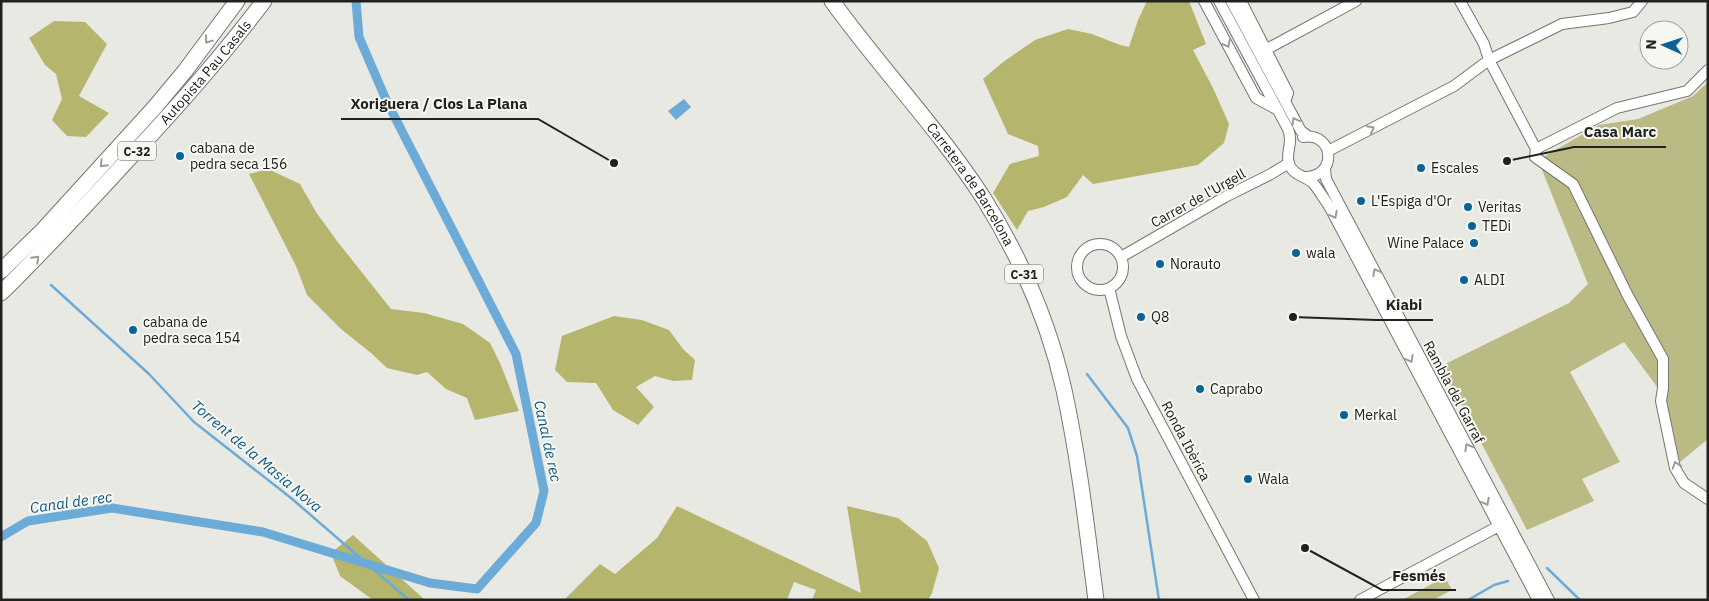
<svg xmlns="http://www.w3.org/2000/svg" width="1709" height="601" font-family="'IBM Plex Sans',sans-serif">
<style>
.green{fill:#baba85}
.forest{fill:#b6b56e}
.water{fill:#6cabd8}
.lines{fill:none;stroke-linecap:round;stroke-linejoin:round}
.stream{stroke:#6cabd8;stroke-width:2.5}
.canal{stroke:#6cabd8;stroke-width:9}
.minor-casing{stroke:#757571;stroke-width:12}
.highway-casing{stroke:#757571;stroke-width:17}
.minor{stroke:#fff;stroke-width:10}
.highway{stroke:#fff;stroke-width:15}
.oneway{stroke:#9b9b9a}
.poi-dot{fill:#0a6394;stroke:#f7f7f2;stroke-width:2}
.labels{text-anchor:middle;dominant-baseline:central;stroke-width:4;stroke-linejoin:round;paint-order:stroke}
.shield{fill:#f7f7f2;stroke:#61615e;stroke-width:1}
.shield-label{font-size:12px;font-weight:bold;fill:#21211f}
.street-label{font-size:14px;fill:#21211f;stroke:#f7f7f2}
.poi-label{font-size:14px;fill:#21211f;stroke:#f7f7f2;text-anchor:start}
.water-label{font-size:15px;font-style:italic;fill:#0d5984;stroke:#f7f7f2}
.leader{fill:none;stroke:#21211f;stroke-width:2}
.callout-dot{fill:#21211f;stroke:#f7f7f2;stroke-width:2}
.callout-label{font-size:15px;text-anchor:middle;font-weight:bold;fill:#21211f;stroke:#f7f7f2;stroke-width:4;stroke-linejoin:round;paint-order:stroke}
</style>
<rect width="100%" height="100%" fill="#e9e9e4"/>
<!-- green -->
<path class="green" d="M1708,82V439L1680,462L1666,399L1624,342L1570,372L1620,462L1582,479L1594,501L1527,530L1441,366L1569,303L1588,284L1538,160L1599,125L1638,119L1693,96Z
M1445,577L1452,590L1433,600H1402Z"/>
<!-- forest -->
<path class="forest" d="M1147,1H1189L1206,44L1193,50L1213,88L1229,124L1224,143L1198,165L1093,184L1083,175L1067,197L1044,207L1028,211L1017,230L993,193L1010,164L1039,156L1038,146L1008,134L983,79L1003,62L1035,40L1068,29L1092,34L1120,45L1129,47L1138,20Z
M54,21L85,22L107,44L79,96L109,113L86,137L67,136L52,120L62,99L56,74L45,65L29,38Z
M268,169L300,184L316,212L337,241L391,309L424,313L463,324L490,343L500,363L519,411L475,420L467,398L446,389L427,372L417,375L387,368L371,353L341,329L307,295L296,266L249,174Z
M614,316L642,320L669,330L683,349L695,360L692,380L673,381L655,376L636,387L654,407L638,425L613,410L596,383L567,382L555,370L562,336Z
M677,506L861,593L847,506L898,518L927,541L939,568L932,593L928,600H812L816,590L794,582L787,600H564L600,564L615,574L657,538Z
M353,535L425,600H373L340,576L331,553Z"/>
<!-- water -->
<path class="water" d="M684,99L691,107L676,120L668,111Z"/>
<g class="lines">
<!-- stream -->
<path class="stream" d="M51,285L149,374L194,422L291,498L409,600
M1087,374L1128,428L1137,456L1159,600
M1547,568L1580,600
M1468,600L1494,585L1508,581"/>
<!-- canal -->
<path class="canal" d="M1,537L28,521L112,508L263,532L430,583L477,589L536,523L544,491L516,354L387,102L359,37L356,1"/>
<!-- minor casing -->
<g class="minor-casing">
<path id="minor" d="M1204,1L1256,98L1278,110
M1219,1L1288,129C1294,143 1285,152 1289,164C1293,175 1305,176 1313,183C1319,190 1324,199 1329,206L1538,600
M1231,1L1301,131L1308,136
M1241,1L1288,93L1286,99
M1460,1L1484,44L1489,60L1536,149
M1267,49L1356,1
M1303,137C1335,132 1338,178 1304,177
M1536,149L1535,157L1573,184L1628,296L1663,359V388L1661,401L1675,468L1684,483L1708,499
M1536,149L1617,108L1687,91L1708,70
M1328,151L1454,86L1489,60L1562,24L1609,18L1633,12L1642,1
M1325,169L1326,179L1549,600
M1077 267a23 23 0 1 1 46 0a23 23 0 1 1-46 0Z
M1121,257L1225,197L1271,174L1289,163
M1109,288L1121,336L1137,379L1254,600
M1360,600L1499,526"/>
</g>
<!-- highway casing -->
<g class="highway-casing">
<g id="highway">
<path id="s1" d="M832,1C881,69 939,129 984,199C1020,257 1049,323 1064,390C1079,459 1087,530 1096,600"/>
<path d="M1,271L43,230L155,107L185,71L237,1"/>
<path id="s2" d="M1,293C48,247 91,200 135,152C180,104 224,54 264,1"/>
</g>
</g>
<!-- minor -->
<use href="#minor" class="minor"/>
<!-- highway -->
<use href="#highway" class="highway"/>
</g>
<!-- one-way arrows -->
<defs><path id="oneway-chevron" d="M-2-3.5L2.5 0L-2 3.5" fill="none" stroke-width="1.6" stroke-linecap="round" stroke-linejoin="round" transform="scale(1.25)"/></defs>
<g class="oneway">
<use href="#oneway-chevron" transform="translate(208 40) rotate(127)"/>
<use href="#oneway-chevron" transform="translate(1227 44) rotate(62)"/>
<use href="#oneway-chevron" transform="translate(1295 121) rotate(-118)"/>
<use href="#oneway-chevron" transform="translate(1371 129) rotate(-27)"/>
<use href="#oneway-chevron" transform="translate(103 164) rotate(133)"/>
<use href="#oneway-chevron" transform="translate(1334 215) rotate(62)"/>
<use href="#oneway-chevron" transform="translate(36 259) rotate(-45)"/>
<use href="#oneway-chevron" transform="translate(1376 272) rotate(-118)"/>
<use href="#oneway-chevron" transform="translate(1410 359) rotate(62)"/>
<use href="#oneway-chevron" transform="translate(1468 447) rotate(-118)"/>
<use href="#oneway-chevron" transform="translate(1676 465) rotate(-109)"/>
<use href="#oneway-chevron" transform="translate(1486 502) rotate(62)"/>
</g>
<!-- markers -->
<g class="poi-dot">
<circle cx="180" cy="156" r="5"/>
<circle cx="1421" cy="168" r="5"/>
<circle cx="1361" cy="201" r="5"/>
<circle cx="1468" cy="207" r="5"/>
<circle cx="1472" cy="226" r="5"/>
<circle cx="1474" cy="243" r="5"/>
<circle cx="1296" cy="253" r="5"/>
<circle cx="1160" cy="264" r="5"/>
<circle cx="1464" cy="280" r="5"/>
<circle cx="1141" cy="317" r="5"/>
<circle cx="133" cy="330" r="5"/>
<circle cx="1200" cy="389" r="5"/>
<circle cx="1344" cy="415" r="5"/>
<circle cx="1248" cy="479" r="5"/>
</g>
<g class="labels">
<!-- shield labels -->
<g class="shield">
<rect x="118" y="141.5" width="38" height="19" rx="4"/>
<rect x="1005" y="264.5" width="38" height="19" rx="4"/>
</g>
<g class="shield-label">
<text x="137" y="151">C-32</text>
<text x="1024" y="274">C-31</text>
</g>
<!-- street labels -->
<g class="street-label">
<text stroke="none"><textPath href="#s2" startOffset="301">Autopista Pau Casals</textPath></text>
<text stroke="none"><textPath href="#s1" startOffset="230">Carretera de Barcelona</textPath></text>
<text transform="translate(1198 198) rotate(-29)">Carrer de l'Urgell</text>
<text transform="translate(1454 392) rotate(62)">Rambla del Garraf</text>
<text transform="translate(1186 441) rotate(62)">Ronda Ibèrica</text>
</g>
<!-- poi labels -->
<g class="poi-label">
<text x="190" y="148">cabana de<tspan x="190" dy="16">pedra seca 156</tspan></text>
<text x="1431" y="168">Escales</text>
<text x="1371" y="201">L'Espiga d'Or</text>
<text x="1478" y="207">Veritas</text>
<text x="1482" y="226">TEDi</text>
<text x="1464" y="243" text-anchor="end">Wine Palace</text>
<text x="1306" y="253">wala</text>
<text x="1170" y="264">Norauto</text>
<text x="1474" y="280">ALDI</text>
<text x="1151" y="317">Q8</text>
<text x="143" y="322">cabana de<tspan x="143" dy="16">pedra seca 154</tspan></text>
<text x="1210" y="389">Caprabo</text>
<text x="1354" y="415">Merkal</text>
<text x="1258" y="479">Wala</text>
</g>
<!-- water labels -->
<g class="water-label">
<text transform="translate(548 441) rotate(78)">Canal de rec</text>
<text transform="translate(257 456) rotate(40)">Torrent de la Masia Nova</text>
<text transform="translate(71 502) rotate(-8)">Canal de rec</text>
</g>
</g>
<!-- callouts -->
<path class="leader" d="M614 163L538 119H341M1507 161L1574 147H1666M1293 317L1376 320H1433M1305 548L1382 590H1456"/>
<g class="callout-dot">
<circle cx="614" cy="163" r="5"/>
<circle cx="1507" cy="161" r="5"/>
<circle cx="1293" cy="317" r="5"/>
<circle cx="1305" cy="548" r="5"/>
</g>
<g class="callout-label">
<text x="439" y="109">Xoriguera / Clos La Plana</text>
<text x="1620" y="137">Casa Marc</text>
<text x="1404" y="310">Kiabi</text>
<text x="1419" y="581">Fesmés</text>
</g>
<!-- border -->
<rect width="1709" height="601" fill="none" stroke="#21211f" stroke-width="5"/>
<!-- north arrow -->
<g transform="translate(1664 45) rotate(273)"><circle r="24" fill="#f7f7f2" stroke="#a1a19e"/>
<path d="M0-4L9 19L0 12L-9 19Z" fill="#0a6394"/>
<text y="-8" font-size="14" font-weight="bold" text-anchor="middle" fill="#21211f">N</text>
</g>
</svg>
